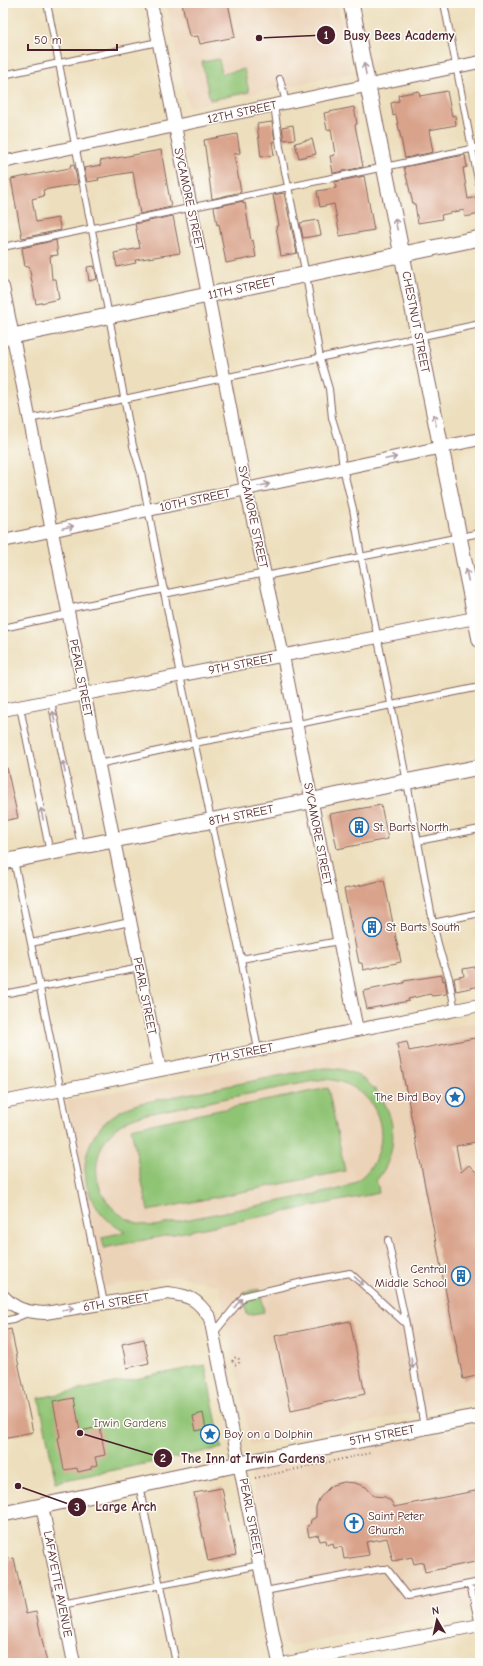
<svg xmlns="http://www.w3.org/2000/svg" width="483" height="1666" font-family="'Comic Neue',sans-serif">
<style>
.built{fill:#ebd3b8}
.green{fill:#90c475;stroke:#6d7250;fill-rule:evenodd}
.building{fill:#d9a38b}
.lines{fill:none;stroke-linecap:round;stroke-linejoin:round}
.service-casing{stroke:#83625e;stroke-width:8}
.minor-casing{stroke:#83625e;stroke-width:14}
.tertiary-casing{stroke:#83625e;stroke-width:17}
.path{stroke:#83625e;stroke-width:2;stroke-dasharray:1 3;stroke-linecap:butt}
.service{stroke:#fff;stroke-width:6}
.minor{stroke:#fff;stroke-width:12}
.tertiary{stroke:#fff;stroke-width:15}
.oneway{stroke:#ae9aa0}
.labels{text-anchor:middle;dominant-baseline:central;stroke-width:3;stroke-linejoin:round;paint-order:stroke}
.street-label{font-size:12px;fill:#4a1f2b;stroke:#fdfcf7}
.poi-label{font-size:12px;fill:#4a1f2b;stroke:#fdfcf7;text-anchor:start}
.park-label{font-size:12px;fill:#625945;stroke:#fdfcf7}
.leader{fill:none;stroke:#4a1f2b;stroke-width:1.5}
.callout-dot{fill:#4a1f2b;stroke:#fdfcf7;stroke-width:1.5}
.mark-label{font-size:12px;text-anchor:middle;font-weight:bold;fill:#fff}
.callout-label{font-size:13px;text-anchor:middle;font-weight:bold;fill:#4a1f2b;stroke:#fdfcf7;stroke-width:3;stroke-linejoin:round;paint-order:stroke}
</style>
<rect width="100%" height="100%" fill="#fdfcf7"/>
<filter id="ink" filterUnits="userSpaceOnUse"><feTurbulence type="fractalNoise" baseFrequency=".025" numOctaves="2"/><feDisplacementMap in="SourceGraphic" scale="8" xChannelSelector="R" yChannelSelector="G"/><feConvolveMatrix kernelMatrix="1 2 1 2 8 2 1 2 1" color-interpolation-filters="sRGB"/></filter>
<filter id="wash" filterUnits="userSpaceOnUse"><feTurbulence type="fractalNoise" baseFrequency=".012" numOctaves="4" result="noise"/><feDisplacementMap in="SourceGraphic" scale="16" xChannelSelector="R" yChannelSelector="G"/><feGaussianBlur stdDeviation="0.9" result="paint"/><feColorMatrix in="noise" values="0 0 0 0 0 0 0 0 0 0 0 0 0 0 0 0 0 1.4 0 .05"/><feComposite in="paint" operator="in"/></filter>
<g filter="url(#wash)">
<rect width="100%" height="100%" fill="#eddfbd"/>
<!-- built -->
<path class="built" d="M166,3H337L352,73L188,107Z
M480,1021V1399L251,1446L219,1286L177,1276L105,1287L67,1101Z
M480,1425V1610L290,1646L284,1643L250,1471Z"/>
<!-- green -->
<path class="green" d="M219,59L222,74L244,69L249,92L210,100L202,62Z
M326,1068C334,1068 342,1069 350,1072C394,1090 407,1147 375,1182H377L379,1193L104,1248L102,1237L125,1232C65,1200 74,1120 141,1103L314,1069ZM324,1079C393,1083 402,1172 336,1190L154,1226C85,1221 75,1133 142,1115Z
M328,1088L345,1171L148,1211L131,1128Z
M260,1289L264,1312L247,1315L243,1292Z
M205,1365L222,1448L56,1482L39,1398Z"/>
<g id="blocks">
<!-- building -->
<path class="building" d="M182,3H228L235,37L200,44L198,36L190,37L189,36Z
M419,91L420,96L447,91L452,116L455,115L456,125L429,130L433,152L405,158L396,115L393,116L391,103L399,101L398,95Z
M354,107L357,124L355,125L363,167L333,173L330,156L335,155L331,129L327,130L324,113Z
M272,122L275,141L272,142L274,155L261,157L257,124Z
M293,125L295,139L284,140L282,127Z
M237,134L240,153L234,154L241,192L212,199L204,140Z
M312,139L316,154L299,158L295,143Z
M161,150L171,207L140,214L133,172L98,178L99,180L87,182L84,168L101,165L100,161Z
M465,155L467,167L463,168L468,199L480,196V214L465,217L464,210L441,215L442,219L418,223L415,204H413L404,167Z
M71,164L74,165L78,184L43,190L44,196L32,199L36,222L58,218L61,230L22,238L11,179L70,168Z
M364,176L374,230L340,236L334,204L320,207L317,191L336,188L335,182Z
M284,193L297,253L281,256L276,226H279L273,195Z
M243,201V204L245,203L251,241L253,240L256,257L226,263L219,224L217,225L214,207Z
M173,216L180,253L135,260L136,263L117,267L114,253L140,248L135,224Z
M318,220L321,235L303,238L300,223Z
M56,240L58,255L50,256L52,279H56L59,299L36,304L29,266L25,267L22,248Z
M94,266L97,279L89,281L87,267Z
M3,768H7L18,818L3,821Z
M381,805L388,839L337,849L330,814Z
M384,880L401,962L363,970L362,963H359L344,889Z
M480,966V986L456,991L454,978L464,976L463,969Z
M442,975L443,981L445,980L447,993L446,994L432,996L430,994L408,999L409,1001L367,1009L363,991L404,983V981Z
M480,1037V1141L456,1146L461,1172L469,1165L480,1176V1375L463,1379L397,1044L407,1042L409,1051Z
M350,1321L365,1394L291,1410L275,1336Z
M11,1329L33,1432L3,1438V1331Z
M144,1339L149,1363L127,1368L122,1344Z
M74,1398L80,1431L100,1427L105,1455L95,1457L97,1465L91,1467V1469L78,1472L77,1468L64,1470L58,1438L60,1437L53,1402Z
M203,1413L206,1429L196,1431L193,1416Z
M344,1482L355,1483L366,1487L374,1496L385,1497L391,1501L394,1507L480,1490V1561L425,1572L423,1562L414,1564L412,1557L393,1561L387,1538L366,1542L369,1555L344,1559L342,1547L334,1548L333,1543L327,1545L326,1540L320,1541L318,1535L309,1537L307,1526L310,1525L311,1520L316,1517V1507L319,1499L325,1492L332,1485Z
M222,1488L236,1555L208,1561L194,1493Z
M14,1558L26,1614L36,1612L47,1663H3V1560Z"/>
</g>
</g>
<g filter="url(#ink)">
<use href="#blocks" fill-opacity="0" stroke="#83625e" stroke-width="1"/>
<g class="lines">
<!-- service casing -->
<g class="service-casing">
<path id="service" d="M47,3L109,316L133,446L141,472L180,675L241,959L258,1050
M444,3L480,190
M3,75L158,42
M280,79L286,103
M274,105L280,147L306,275L320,358L329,389L332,418L340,444L343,468L353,509L361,556L407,782L433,923L440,952L449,978L455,1011
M3,247L480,147
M29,419L480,324
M265,576L480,533
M164,594L265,573
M67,609L164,589
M3,628L68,614
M51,701L81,846
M20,707L50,853
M99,764L194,743L308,722L480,687
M418,841L480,829
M14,860L104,1303
M433,923L480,913
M31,943L130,922
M241,959L339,941
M3,994L140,968
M388,1240L406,1324L424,1427
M3,1321L13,1319L28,1313
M214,1333L244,1296L307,1281L350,1273L406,1324
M139,1485L176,1663
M470,1584L479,1625
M265,1591L381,1569H387L408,1596L480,1582
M62,1605L260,1565"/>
</g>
<!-- minor casing -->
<g class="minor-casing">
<path id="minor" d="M151,3L246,489L283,656L357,1030
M3,162L480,62
M3,287L160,1070
M3,541L480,439
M3,710L480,617
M3,1102L480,1005
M3,1296C16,1310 27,1312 45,1313L168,1293C191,1296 197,1299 210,1318L279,1663
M42,1506L74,1663
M287,1663L480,1625"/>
</g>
<!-- tertiary casing -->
<g class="tertiary-casing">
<path id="tertiary" d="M351,3L480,640
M3,338L480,238
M3,862L480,767
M3,1514L240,1464L480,1416"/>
</g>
<!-- path -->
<path class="path" d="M232.5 1361a3.5 3.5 0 1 1 7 0a3.5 3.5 0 1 1-7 0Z
M255,1478L370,1453"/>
<!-- service -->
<use href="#service" class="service"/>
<!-- minor -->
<use href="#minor" class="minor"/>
<!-- tertiary -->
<use href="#tertiary" class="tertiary"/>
</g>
<!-- one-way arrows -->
<defs><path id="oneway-shaft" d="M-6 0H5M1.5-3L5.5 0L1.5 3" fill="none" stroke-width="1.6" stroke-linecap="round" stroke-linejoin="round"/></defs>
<g class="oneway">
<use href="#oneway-shaft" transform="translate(365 69) rotate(-101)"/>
<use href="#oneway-shaft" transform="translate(396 224) rotate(-102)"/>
<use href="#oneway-shaft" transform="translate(435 420) rotate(-101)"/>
<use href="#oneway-shaft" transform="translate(391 458) rotate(-12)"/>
<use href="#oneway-shaft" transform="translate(264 485) rotate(-12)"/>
<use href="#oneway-shaft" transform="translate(68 527) rotate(-12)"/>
<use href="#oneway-shaft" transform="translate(467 575) rotate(-102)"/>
<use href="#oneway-shaft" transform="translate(54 717) rotate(-101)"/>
<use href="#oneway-shaft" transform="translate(64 767) rotate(-101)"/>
<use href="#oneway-shaft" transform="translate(42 814) rotate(-101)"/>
<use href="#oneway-shaft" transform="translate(359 1281) rotate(43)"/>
<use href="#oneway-shaft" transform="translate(238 1303) rotate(-51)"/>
<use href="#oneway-shaft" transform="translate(68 1309) rotate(-9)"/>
<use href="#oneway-shaft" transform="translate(412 1363) rotate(80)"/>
</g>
</g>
<!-- icons -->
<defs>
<g id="building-ring" transform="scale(1)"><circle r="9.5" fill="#fdfcf7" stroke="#1f6fb2" stroke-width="1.5"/><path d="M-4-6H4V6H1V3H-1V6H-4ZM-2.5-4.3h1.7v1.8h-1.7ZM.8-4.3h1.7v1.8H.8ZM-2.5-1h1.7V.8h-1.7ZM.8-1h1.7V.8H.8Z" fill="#1f6fb2"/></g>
<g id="sight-ring" transform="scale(1)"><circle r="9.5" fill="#fdfcf7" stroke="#1f6fb2" stroke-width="1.5"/><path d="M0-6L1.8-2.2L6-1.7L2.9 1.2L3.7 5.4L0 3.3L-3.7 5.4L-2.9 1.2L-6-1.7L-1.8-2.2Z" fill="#1f6fb2"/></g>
<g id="church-ring" transform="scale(1)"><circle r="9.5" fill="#fdfcf7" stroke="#1f6fb2" stroke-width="1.5"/><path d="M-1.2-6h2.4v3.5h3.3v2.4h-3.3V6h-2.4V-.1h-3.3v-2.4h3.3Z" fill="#1f6fb2"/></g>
</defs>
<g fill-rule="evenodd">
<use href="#building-ring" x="359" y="827"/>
<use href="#building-ring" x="372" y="927"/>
<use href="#sight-ring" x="455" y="1097"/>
<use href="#building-ring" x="461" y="1276"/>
<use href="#sight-ring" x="210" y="1434"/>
<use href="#church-ring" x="354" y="1523"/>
</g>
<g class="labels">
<!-- street labels -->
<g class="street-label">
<text transform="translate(242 112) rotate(-12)">12TH STREET</text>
<text transform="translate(189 199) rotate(78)">SYCAMORE STREET</text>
<text transform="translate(242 288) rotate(-12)">11TH STREET</text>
<text transform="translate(416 322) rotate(79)">CHESTNUT STREET</text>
<text transform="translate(195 500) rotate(-12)">10TH STREET</text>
<text transform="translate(253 517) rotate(78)">SYCAMORE STREET</text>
<text transform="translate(241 664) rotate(-11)">9TH STREET</text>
<text transform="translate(81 678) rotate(79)">PEARL STREET</text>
<text transform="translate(241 815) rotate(-11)">8TH STREET</text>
<text transform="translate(318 834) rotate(79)">SYCAMORE STREET</text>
<text transform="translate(145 996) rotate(79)">PEARL STREET</text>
<text transform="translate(241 1053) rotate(-11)">7TH STREET</text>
<text transform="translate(116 1302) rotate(-9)">6TH STREET</text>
<text transform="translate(382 1435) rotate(-11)">5TH STREET</text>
<text transform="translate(251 1517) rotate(79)">PEARL STREET</text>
<text transform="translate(58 1584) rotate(79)">LAFAYETTE AVENUE</text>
</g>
<!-- poi labels -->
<g class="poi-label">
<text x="373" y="827">St. Barts North</text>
<text x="386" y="927">St Barts South</text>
<text x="441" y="1097" text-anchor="end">The Bird Boy</text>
<text x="447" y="1269" text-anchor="end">Central<tspan x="447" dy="14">Middle School</tspan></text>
<text x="224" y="1434">Boy on a Dolphin</text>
<text x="368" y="1516">Saint Peter<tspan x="368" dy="14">Church</tspan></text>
</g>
<!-- park labels -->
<g class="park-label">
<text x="130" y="1423">Irwin Gardens</text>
</g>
</g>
<!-- callouts -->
<path class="leader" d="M259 38L326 35M80 1433L163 1458M18 1486L77 1507"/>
<g class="callout-dot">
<circle cx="259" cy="38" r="4"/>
<circle cx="80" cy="1433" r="4"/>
<circle cx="18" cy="1486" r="4"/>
<circle cx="326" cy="35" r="10"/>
<circle cx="163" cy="1458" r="10"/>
<circle cx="77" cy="1507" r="10"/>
</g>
<g class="mark-label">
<text x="326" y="39">1</text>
<text x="163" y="1462">2</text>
<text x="77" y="1511">3</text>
</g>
<g class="callout-label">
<text x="399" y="40">Busy Bees Academy</text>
<text x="253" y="1463">The Inn at Irwin Gardens</text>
<text x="126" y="1511">Large Arch</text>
</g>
<!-- margin -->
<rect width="483" height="1666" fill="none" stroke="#fdfcf7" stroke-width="16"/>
<!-- north arrow -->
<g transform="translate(437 1620) rotate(351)" stroke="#fdfcf7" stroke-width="3" paint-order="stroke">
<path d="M0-3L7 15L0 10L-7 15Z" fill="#4a1f2b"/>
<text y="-6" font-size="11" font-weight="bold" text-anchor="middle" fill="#4a1f2b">N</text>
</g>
<!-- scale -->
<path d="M28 44v6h89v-6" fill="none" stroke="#4a1f2b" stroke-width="2"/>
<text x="34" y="44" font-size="12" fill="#4a1f2b" stroke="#fdfcf7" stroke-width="3" paint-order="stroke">50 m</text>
</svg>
